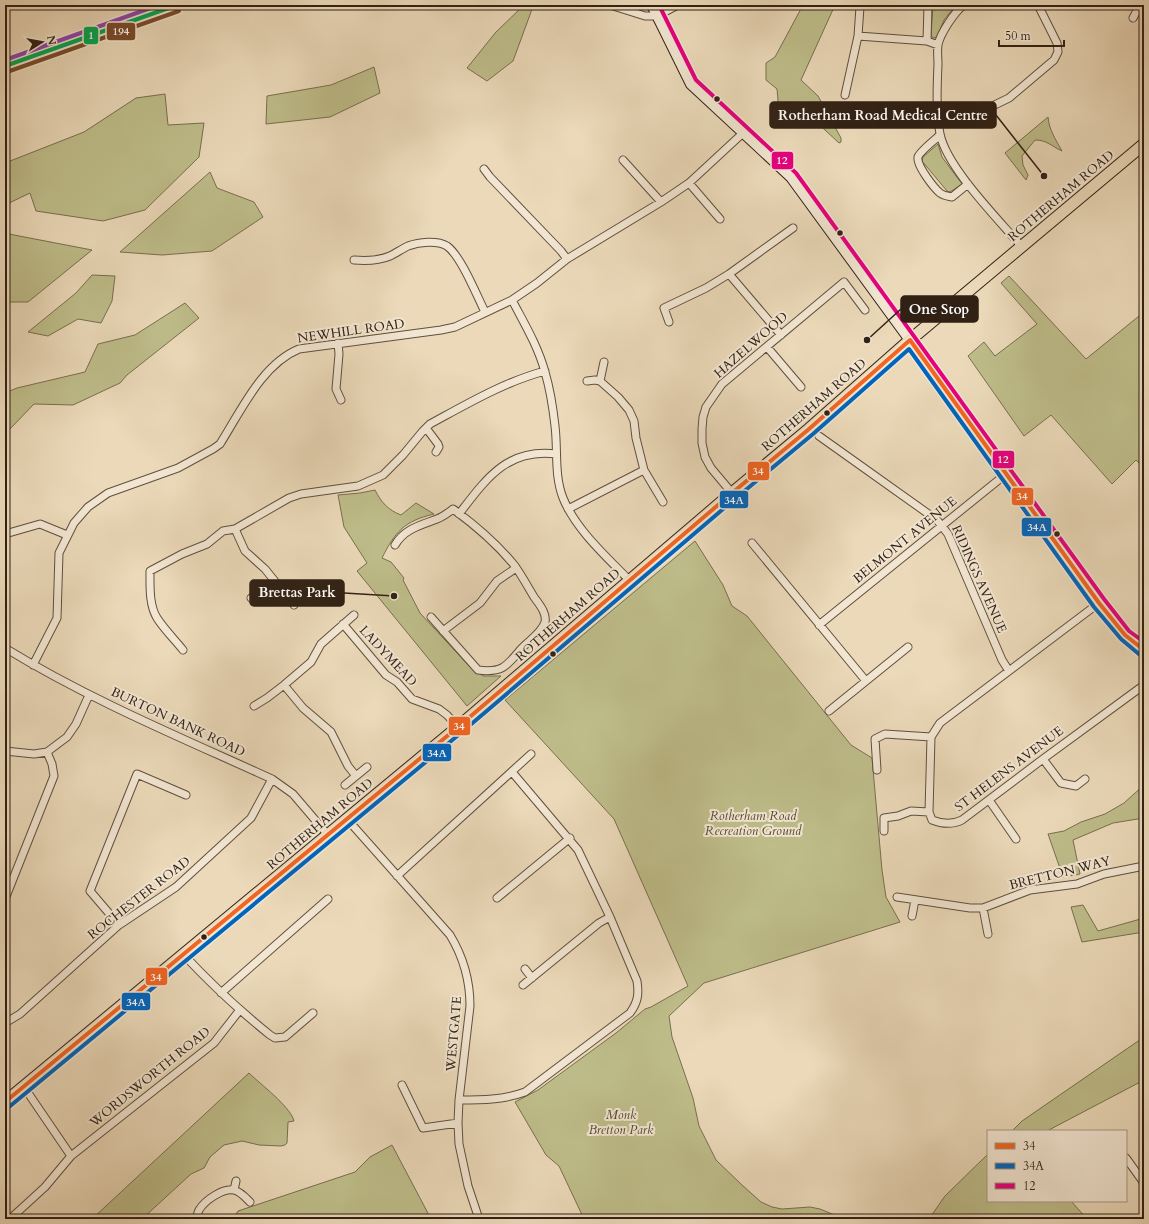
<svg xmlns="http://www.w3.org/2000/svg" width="1149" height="1224" font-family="Cardo,serif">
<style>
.green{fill:#bebd8a;stroke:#786f50}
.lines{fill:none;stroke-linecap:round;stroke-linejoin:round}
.street-casing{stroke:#604f3e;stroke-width:9}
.secondary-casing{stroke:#312115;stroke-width:12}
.primary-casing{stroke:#312115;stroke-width:13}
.street{stroke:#f2e6d2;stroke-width:7}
.secondary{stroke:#f2e6d2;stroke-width:10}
.primary{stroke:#ebd9b9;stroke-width:11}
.bus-1-casing{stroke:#f2e6d2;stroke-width:7}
.bus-2-casing{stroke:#f2e6d2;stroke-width:7}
.bus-3-casing{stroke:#f2e6d2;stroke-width:7}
.bus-4-casing{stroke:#f2e6d2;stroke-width:7}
.bus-5-casing{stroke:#f2e6d2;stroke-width:7}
.bus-6-casing{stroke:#f2e6d2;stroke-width:7}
.bus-1{stroke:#f26522;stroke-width:4}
.bus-2{stroke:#0065bd;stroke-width:4}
.bus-3{stroke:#e5007d;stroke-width:4}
.bus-4{stroke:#00a651;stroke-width:4}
.bus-5{stroke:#7a4b2a;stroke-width:4}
.bus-6{stroke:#8e44ad;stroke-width:4}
.bus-dot{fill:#312115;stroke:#f2e6d2;stroke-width:1.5}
.labels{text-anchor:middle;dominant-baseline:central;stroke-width:4;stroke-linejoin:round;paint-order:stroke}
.street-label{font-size:13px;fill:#312115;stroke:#f2e6d2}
.park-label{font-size:13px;font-style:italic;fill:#544832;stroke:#f2e6d2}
.leader{fill:none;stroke:#312115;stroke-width:1.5}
.callout-dot{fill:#312115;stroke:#f2e6d2;stroke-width:1.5}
.callout{fill:#312115;stroke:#312115;stroke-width:1.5}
.callout-label{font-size:14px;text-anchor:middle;font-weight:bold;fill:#fff}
.line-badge{stroke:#f2e6d2;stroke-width:1.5}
.badge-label{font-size:11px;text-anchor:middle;font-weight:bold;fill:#fff}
</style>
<rect width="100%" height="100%" fill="#ebd9b9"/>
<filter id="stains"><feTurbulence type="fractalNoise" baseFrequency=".005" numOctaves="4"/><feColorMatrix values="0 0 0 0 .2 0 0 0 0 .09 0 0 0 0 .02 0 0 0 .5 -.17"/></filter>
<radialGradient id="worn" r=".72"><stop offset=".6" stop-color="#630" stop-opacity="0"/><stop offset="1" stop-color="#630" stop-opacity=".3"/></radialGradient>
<!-- green -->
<path class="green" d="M524,5H532L531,12L513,61L487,81L467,68L496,32Z
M803,5H835L801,80L818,96L841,138V142L839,143L797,104H792L786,108L777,107L778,100L777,89L766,80V63L775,57Z
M933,5H956L944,20L937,37L933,38L931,35Z
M374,67L380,93L330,117L266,124L267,96L331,85Z
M165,94L168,125L204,123L199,157L145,210L103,221L36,211L30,193L5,205V163L84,132L136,98Z
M1048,117C1049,130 1056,140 1062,151C1051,146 1047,140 1035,140L1022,156L1023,165L1028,175L1026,180L1005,153Z
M938,144L942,157L962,184L950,192L947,191L922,161L923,157Z
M210,172L217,188L254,202L263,217L212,251L162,255L120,252Z
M5,233L14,235L92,250L28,302H5Z
M92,275L115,276L112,301L101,323L78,319L48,336L28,332L76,293Z
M1009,276L1086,359L1144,312V468L1136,460L1112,484L1051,415L1024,436L968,356L984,342L995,356L1037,324L1001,283Z
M185,303L199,318L127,375L120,383L73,405L34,404L9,430L5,431V393L17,388L85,372L98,344L135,335Z
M375,490C381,502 388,510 401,515L416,503L434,514C404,521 395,532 382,558L391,562L404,578L403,580L420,613L470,667L483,676H501L467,706L357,571L367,563L344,527L338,495L360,493Z
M695,541L723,585L732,606L747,616L851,745L872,758L882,870L886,897L900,922L704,983L669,1016L672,1037L693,1098L699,1126L716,1160L742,1185L761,1202L772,1207L782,1209L810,1207L820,1209L844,1219H584L559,1166L546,1155L515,1102L538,1090L616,1033L645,1009L651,1007L688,986L614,819L505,700Z
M1144,785V818L1113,823L1073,840L1080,874L1063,877L1048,834L1064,831L1081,822L1105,814L1124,803Z
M1083,905L1098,931L1144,918V932L1082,942L1071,907Z
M1144,1037V1080L1047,1131H1012L1022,1121Z
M249,1073C260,1084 290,1106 294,1121L288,1122L287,1143L285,1145L281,1146L259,1145L242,1141L224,1145L210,1157L204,1168L191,1174L142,1219H92Z
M392,1145L431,1219H233L238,1211L355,1172L370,1157Z
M988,1154V1201H1071L1087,1219H929L945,1196Z"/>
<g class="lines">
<!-- street casing -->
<g class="street-casing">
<path id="street" d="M610,5L645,16H657L678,5
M964,5C955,11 940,34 938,45C937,51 938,58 938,64C937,87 936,111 940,134C947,168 999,220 1022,247
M1133,18L1140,5
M858,36L860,7
M927,41L928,5
M845,95L858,36L927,41L938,45
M939,119L972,116L1009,98L1054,60L1058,52L1057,43L1038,5
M940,135C935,140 920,151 918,157C916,165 934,188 940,193C944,196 947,196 952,197L968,184
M623,160L661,202
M484,169L490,177L561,251L567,259
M689,183L720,219
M354,260C366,261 378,261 390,256C396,253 402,249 408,246C419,242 437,240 447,246C461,256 477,296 485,312
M729,274L781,335
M512,300C524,323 538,346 545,372C550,389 553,408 555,426C558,450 554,475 563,498C576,530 607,557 630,581
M669,322L664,308L706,288L729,274L793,228
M338,343L339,354L336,389L341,400
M767,347L801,387
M587,381L595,380L600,381L618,397L629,410L634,421L636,438L644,470L663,502
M600,381L604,362
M426,428L438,444L439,447L436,452
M819,436L937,520L948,534L1002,660L1009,671
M732,493L711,468L705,457L702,443V429L703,417L706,407L722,384L844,282L865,310
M568,509L644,470
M459,514C486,479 507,448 556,454
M235,529L245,551L265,569L294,605
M5,534L40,524L67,535
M752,543L866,681
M395,545C404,529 421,525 437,519C442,517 448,513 453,509C475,525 498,545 515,566C522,576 528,587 534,597C539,604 547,613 545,622C542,633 528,641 521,649C506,667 502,673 478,670L431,617
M251,598L274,580
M1099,603L940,723L931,737L929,812L932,820C942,824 952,825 962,820L1043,759L1144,685
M343,624L386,675L397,682L412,699L439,709L447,715L458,727
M819,625L1006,474
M443,631L480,603L497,581L516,568
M5,648C90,700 182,738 272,779L293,794L328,835
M183,650C175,640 164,629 157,618C149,605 150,586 150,571L182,554L207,544L223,531L235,529L289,498L301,494L358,486L383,475L403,455L422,432L430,424C467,404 504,382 545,371
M33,665L57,618L59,553L74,523L88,507L108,493L178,468L213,449L220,444C241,411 262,364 299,349L441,330L455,327L512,300L537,283L567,259L661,202L689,183L743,133
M284,685L303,708L331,732L348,766L356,776
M254,706L267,698L284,685L311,662L321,644L354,615
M829,711L908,647
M5,751L34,754L47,752L67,737L76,724L89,695
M1043,759L1061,783L1076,786L1085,779
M877,770L875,739L885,734L931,737
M345,785L367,767
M989,800L1016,839
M347,819L450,935C464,958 470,980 470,1006L459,1100L458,1123L459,1144L468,1186L479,1219
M884,831V818L898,816L911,811L929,812
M397,876L531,754
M897,897L970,908H983L1030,890L1077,884L1104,874L1144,866
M497,898L570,838
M5,899L54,776L52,764L47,752
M983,908L988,934
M912,916L915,900
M119,925L90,891L137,774L186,795
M184,955C211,984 239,1010 270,1035L275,1038L285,1037L313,1013
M525,969L532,978
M523,985L599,923L610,917
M221,993L328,899
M5,1023L20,1014L119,925L176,887L251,818L272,779
M402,1085L423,1128L458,1123
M24,1087L71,1156
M459,1100C482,1100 503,1100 525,1092L630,1013C638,1002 639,994 637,981L610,917L578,850L512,772
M1126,1158L1144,1183
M234,1190L236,1181
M10,1219L45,1187L71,1156L214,1043L239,1011
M196,1219C197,1216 198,1212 199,1210C205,1200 223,1188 234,1190C241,1192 245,1197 250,1202"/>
</g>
<!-- secondary casing -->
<g class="secondary-casing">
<path id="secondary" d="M652,5L691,84L791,177L910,340L1099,603L1125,635L1144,650"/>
</g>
<!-- primary casing -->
<g class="primary-casing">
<path id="primary" d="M5,66L177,5
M5,1102L458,727L732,493L809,429L910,340L1144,144"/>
</g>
<!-- street -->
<use href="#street" class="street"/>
<!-- secondary -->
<use href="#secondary" class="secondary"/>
<!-- primary -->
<use href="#primary" class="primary"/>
<!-- bus-1 casing -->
<g class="bus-1-casing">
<path id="bus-1" d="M5,1102L458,727L732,493L809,429L910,340L1099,603L1125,635L1144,650"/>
</g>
<!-- bus-2 casing -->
<g class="bus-2-casing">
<path id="bus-2" d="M9,1107L462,732L736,498L813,434L909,349L1094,607L1121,639L1140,655"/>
</g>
<!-- bus-3 casing -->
<g class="bus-3-casing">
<path id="bus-3" d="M659,5L696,80L796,173L1104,599L1129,631L1144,642"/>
</g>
<!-- bus-4 casing -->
<g class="bus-4-casing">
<path id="bus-4" d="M5,66L177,5"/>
</g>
<!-- bus-5 casing -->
<g class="bus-5-casing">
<path id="bus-5" d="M7,72L179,11"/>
</g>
<!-- bus-6 casing -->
<g class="bus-6-casing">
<path id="bus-6" d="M5,60L159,5"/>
</g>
<!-- bus-1 -->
<use href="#bus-1" class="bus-1"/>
<!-- bus-2 -->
<use href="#bus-2" class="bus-2"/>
<!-- bus-3 -->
<use href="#bus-3" class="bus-3"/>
<!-- bus-4 -->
<use href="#bus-4" class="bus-4"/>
<!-- bus-5 -->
<use href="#bus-5" class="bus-5"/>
<!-- bus-6 -->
<use href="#bus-6" class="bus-6"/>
</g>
<!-- markers -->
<g class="bus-dot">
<circle cx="717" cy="99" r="3.5"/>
<circle cx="840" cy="233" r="3.5"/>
<circle cx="827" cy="413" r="3.5"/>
<circle cx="1057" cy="534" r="3.5"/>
<circle cx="553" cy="654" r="3.5"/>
<circle cx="204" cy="937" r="3.5"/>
</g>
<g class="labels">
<!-- street labels -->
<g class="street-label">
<text transform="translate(1061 196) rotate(-40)">ROTHERHAM ROAD</text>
<text transform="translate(351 331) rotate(-8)">NEWHILL ROAD</text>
<text transform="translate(751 345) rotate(-41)">HAZELWOOD</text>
<text transform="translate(814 405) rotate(-41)">ROTHERHAM ROAD</text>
<text transform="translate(905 540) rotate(-39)">BELMONT AVENUE</text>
<text transform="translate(979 579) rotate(66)">RIDINGS AVENUE</text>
<text transform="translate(568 615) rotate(-41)">ROTHERHAM ROAD</text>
<text transform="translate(388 656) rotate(47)">LADYMEAD</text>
<text transform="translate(178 722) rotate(25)">BURTON BANK ROAD</text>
<text transform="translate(1009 769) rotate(-37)">ST HELENS AVENUE</text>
<text transform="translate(320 824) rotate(-40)">ROTHERHAM ROAD</text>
<text transform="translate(1060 873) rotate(-14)">BRETTON WAY</text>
<text transform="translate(139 898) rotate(-38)">ROCHESTER ROAD</text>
<text transform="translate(454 1034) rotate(-85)">WESTGATE</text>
<text transform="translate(150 1077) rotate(-39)">WORDSWORTH ROAD</text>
</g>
<!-- park labels -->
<g class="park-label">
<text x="753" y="816">Rotherham Road<tspan x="753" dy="15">Recreation Ground</tspan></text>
<text x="621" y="1115">Monk<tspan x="621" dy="15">Bretton Park</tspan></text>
</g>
</g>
<!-- callouts -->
<path class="leader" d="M1044 176L996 115M867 340L901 309M394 596L344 593"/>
<g class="callout-dot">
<circle cx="1044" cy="176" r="4"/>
<circle cx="867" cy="340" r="4"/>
<circle cx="394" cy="596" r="4"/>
</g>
<g class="callout">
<rect x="770" y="102" width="226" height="26" rx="4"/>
<rect x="901" y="296" width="77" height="26" rx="4"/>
<rect x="250" y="580" width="94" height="26" rx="4"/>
</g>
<g class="callout-label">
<text x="883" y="120">Rotherham Road Medical Centre</text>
<text x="939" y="314">One Stop</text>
<text x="297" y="597">Brettas Park</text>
</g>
<g class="line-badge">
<rect x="106" y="22" width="30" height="19" rx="4" fill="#7a4b2a"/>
<rect x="83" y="26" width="16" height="19" rx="4" fill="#00a651"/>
<rect x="771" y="151" width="23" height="19" rx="4" fill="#e5007d"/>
<rect x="992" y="450" width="23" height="19" rx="4" fill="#e5007d"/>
<rect x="747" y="461" width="23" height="20" rx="4" fill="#f26522"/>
<rect x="1011" y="487" width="23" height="19" rx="4" fill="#f26522"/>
<rect x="719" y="490" width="30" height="19" rx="4" fill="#0065bd"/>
<rect x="1021" y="517" width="31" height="20" rx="4" fill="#0065bd"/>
<rect x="448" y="716" width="23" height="20" rx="4" fill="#f26522"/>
<rect x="422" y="743" width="30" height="19" rx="4" fill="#0065bd"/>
<rect x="145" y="967" width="23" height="19" rx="4" fill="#f26522"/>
<rect x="121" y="992" width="30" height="19" rx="4" fill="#0065bd"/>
</g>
<g class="badge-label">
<text x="121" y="35">194</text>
<text x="91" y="39">1</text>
<text x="782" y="164">12</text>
<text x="1003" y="463">12</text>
<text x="758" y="475">34</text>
<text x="1022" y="500">34</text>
<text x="734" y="504">34A</text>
<text x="1037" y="531">34A</text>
<text x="459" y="730">34</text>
<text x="437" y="757">34A</text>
<text x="156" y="981">34</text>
<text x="136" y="1006">34A</text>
</g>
<!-- margin -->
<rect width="1149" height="1224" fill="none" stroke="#ebd9b9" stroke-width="20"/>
<rect x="6" y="6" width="1137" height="1212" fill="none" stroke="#312115" stroke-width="2"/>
<rect x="10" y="10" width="1129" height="1204" fill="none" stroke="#312115"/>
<!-- legend -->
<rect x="987" y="1130" width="140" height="72" fill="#f2e6d2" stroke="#a59786"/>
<rect x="995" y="1143" width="20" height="6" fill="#f26522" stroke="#a59786"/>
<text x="1023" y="1150" font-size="12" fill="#312115">34</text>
<rect x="995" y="1163" width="20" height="6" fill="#0065bd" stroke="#a59786"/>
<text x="1023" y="1170" font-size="12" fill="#312115">34A</text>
<rect x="995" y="1183" width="20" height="6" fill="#e5007d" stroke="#a59786"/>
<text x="1023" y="1190" font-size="12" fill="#312115">12</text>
<!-- north arrow -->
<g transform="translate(42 42) rotate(79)" stroke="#f2e6d2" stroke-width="3" paint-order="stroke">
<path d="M0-3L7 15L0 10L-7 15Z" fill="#312115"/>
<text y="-6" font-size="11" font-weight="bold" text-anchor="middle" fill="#312115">N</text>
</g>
<!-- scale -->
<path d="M999 40v6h65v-6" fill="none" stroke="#312115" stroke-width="2"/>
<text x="1005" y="40" font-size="12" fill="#312115" stroke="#f2e6d2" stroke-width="3" paint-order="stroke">50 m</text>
<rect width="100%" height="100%" filter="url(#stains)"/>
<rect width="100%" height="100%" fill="url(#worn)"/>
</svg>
